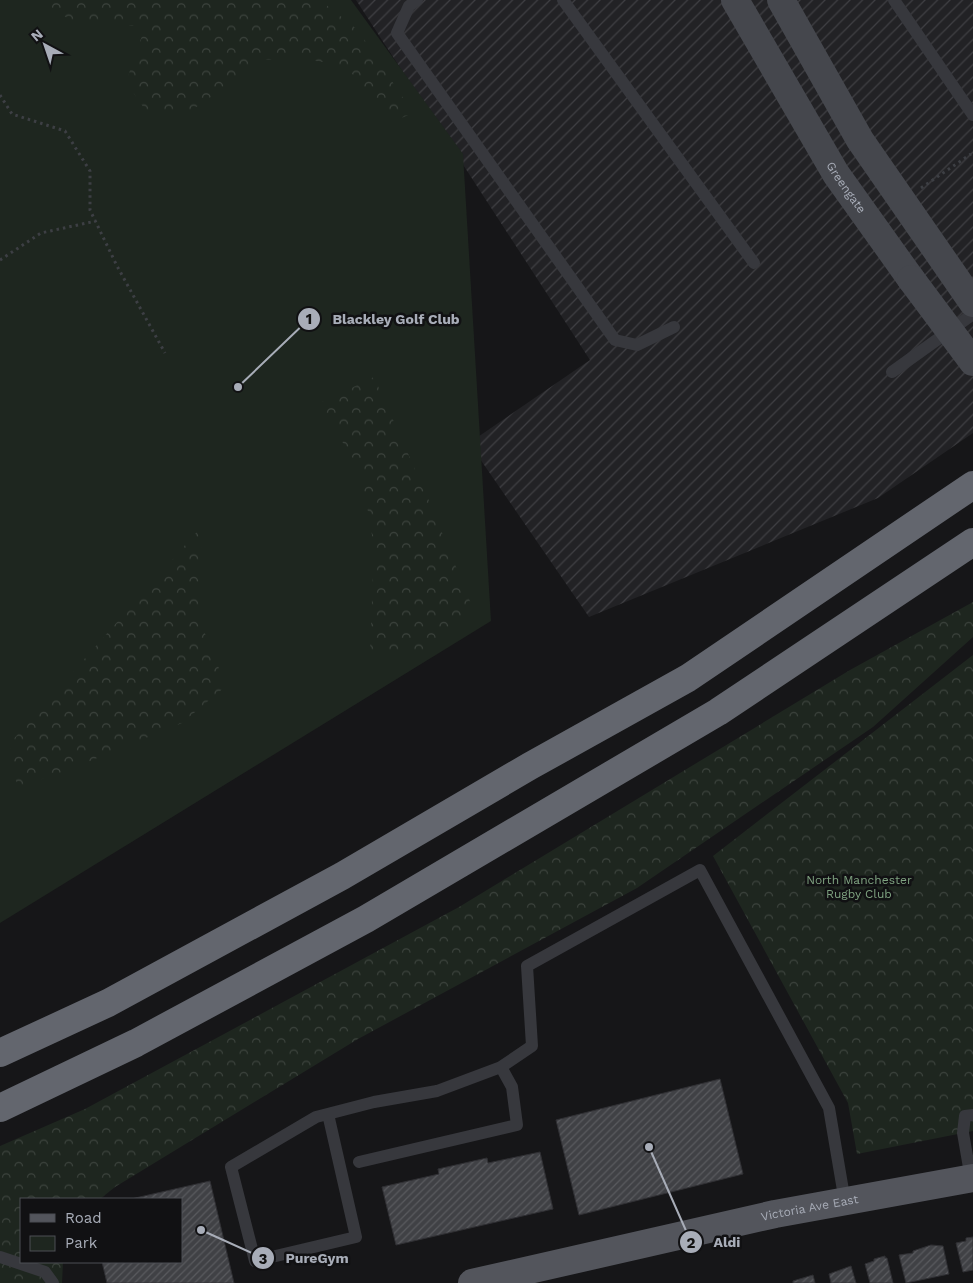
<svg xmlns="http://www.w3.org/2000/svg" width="973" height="1283" font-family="'Work Sans',sans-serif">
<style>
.industrial{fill:url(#industrial-furrows)}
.green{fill:#1e261f}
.forest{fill:url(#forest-crowns)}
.building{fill:url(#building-hatch);stroke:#303034}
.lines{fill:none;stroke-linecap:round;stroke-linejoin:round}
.path{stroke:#3d3f44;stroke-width:3;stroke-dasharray:2.5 4;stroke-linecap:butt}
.lane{stroke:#37383d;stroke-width:12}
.secondary{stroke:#45474d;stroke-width:28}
.primary{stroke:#53555c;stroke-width:28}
.highway{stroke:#63666e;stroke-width:28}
.secondary-bridge{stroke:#45474d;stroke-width:28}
.labels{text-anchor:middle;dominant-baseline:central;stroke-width:5;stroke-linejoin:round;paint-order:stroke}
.street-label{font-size:12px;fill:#a8adb8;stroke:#111113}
.park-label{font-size:12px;fill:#7fa381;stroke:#111113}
.leader{fill:none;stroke:#a8adb8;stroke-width:2}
.callout-dot{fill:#a8adb8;stroke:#111113;stroke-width:2}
.mark-label{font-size:15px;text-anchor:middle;font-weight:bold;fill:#111}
.callout-label{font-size:14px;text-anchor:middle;font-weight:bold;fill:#a8adb8;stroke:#111113;stroke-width:5;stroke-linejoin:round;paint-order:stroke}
</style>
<defs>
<pattern id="industrial-furrows" width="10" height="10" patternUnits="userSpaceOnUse" patternTransform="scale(1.25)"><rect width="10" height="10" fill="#222225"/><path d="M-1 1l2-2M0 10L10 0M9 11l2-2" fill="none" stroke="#3f3f43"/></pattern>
<pattern id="forest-crowns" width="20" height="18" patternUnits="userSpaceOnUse" patternTransform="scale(1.25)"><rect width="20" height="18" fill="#1e261f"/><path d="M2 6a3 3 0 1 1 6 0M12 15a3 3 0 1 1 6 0" fill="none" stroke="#3c433d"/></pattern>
<pattern id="building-hatch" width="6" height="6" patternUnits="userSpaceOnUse" patternTransform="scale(1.25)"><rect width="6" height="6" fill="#404145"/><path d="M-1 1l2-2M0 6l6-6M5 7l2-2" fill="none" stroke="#595a5e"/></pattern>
</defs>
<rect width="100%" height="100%" fill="#161618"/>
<!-- industrial -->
<path class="industrial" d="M356,0H973V433L878,498L589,617L469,443L590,360Z"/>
<!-- green -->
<path class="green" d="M0,0H351L463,154L491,621L0,923Z"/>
<!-- forest -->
<path class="forest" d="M41,0H320L358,30L413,113L397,120L373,99L356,76L329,63L297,58L265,60L189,112L146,111L126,82L145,27L70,20Z
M374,377L430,503L474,611L434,651L370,652L374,547L361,471L318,404Z
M202,526L200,621L226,686L182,723L73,768L17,788L10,743Z
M973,602V637L873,727L637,888L358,1039L115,1187L100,1199H21V1262H63L62,1283H0V1146L85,1109L459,907L850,670Z
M973,655V1131L857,1154L848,1103L713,856Z"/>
<!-- building -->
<path class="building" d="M720,1079L743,1174L579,1215L556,1120Z
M540,1152L553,1209L396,1245L382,1187L439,1174L438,1169L487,1158L488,1163Z
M210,1181L234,1283H107L102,1262H181V1199H131Z
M973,1237V1270L963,1272L956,1243L966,1241V1238Z
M931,1245L943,1246L949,1274L906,1283L899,1255L913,1253V1251Z
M885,1256V1258H887L893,1283H870L865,1264L874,1261V1259Z
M851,1266L856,1283H831L829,1274Z
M813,1275L815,1283H793V1281Z"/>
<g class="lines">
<!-- path -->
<path class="path" d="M0,95L12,114L65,131L90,171V210L117,266L165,353
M921,188L971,154
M0,260L41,233L96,221"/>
<!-- lane -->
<path class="lane" d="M417,0L409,6L397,33L615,340L637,345L674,327
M563,0L754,263
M894,0L973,115
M892,372L973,314
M328,1114L356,1237L255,1261L231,1167L316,1117L374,1102L437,1091L501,1067L532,1046L527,966L700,870L829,1108L845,1202
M359,1162L517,1125L512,1087L501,1067
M971,1179L963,1133L965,1116L973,1115
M0,1257L45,1272L53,1283"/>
<!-- secondary -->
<g class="secondary">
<path id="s1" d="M735,0L836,174L911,279"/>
<path d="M781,0L860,140L973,303"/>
</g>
<!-- primary -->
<path class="primary" id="s2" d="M472,1283L775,1214L973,1178"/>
<!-- highway -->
<path class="highway" d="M0,1053L108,1003L342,876L530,766L688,678L973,485
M0,1108L136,1043L366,919L718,712L973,542"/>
<!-- secondary-bridge -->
<path class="secondary-bridge" d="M911,279L973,362"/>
</g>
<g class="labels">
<!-- street labels -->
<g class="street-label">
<text stroke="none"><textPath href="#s1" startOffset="218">Greengate</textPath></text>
<text stroke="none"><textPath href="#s2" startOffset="346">Victoria Ave East</textPath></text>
</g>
<!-- park labels -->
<g class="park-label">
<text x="859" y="880">North Manchester<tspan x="859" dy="14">Rugby Club</tspan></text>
</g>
</g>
<!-- callouts -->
<path class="leader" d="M238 387L309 319M649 1147L691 1242M201 1230L263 1258"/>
<g class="callout-dot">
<circle cx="238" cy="387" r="5"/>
<circle cx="649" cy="1147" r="5"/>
<circle cx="201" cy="1230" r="5"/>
<circle cx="309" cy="319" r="12"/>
<circle cx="691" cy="1242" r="12"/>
<circle cx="263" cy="1258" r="12"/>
</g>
<g class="mark-label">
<text x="309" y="324">1</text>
<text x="691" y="1248">2</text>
<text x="263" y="1264">3</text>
</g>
<g class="callout-label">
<text x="396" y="324">Blackley Golf Club</text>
<text x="727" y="1247">Aldi</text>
<text x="317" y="1263">PureGym</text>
</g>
<!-- legend -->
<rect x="20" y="1198" width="162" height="65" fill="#111113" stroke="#4d4f55"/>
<rect x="30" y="1214" width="25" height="8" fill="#53555c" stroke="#4d4f55"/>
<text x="65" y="1223" font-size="15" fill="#a8adb8">Road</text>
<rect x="30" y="1236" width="25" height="15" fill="#1e261f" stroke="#4d4f55"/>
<text x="65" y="1248" font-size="15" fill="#a8adb8">Park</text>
<!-- north arrow -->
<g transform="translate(45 45) rotate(320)" stroke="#111113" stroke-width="4" paint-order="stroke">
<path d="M0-4L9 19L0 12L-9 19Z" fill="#a8adb8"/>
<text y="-8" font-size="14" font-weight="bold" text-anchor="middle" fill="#a8adb8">N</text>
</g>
</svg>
